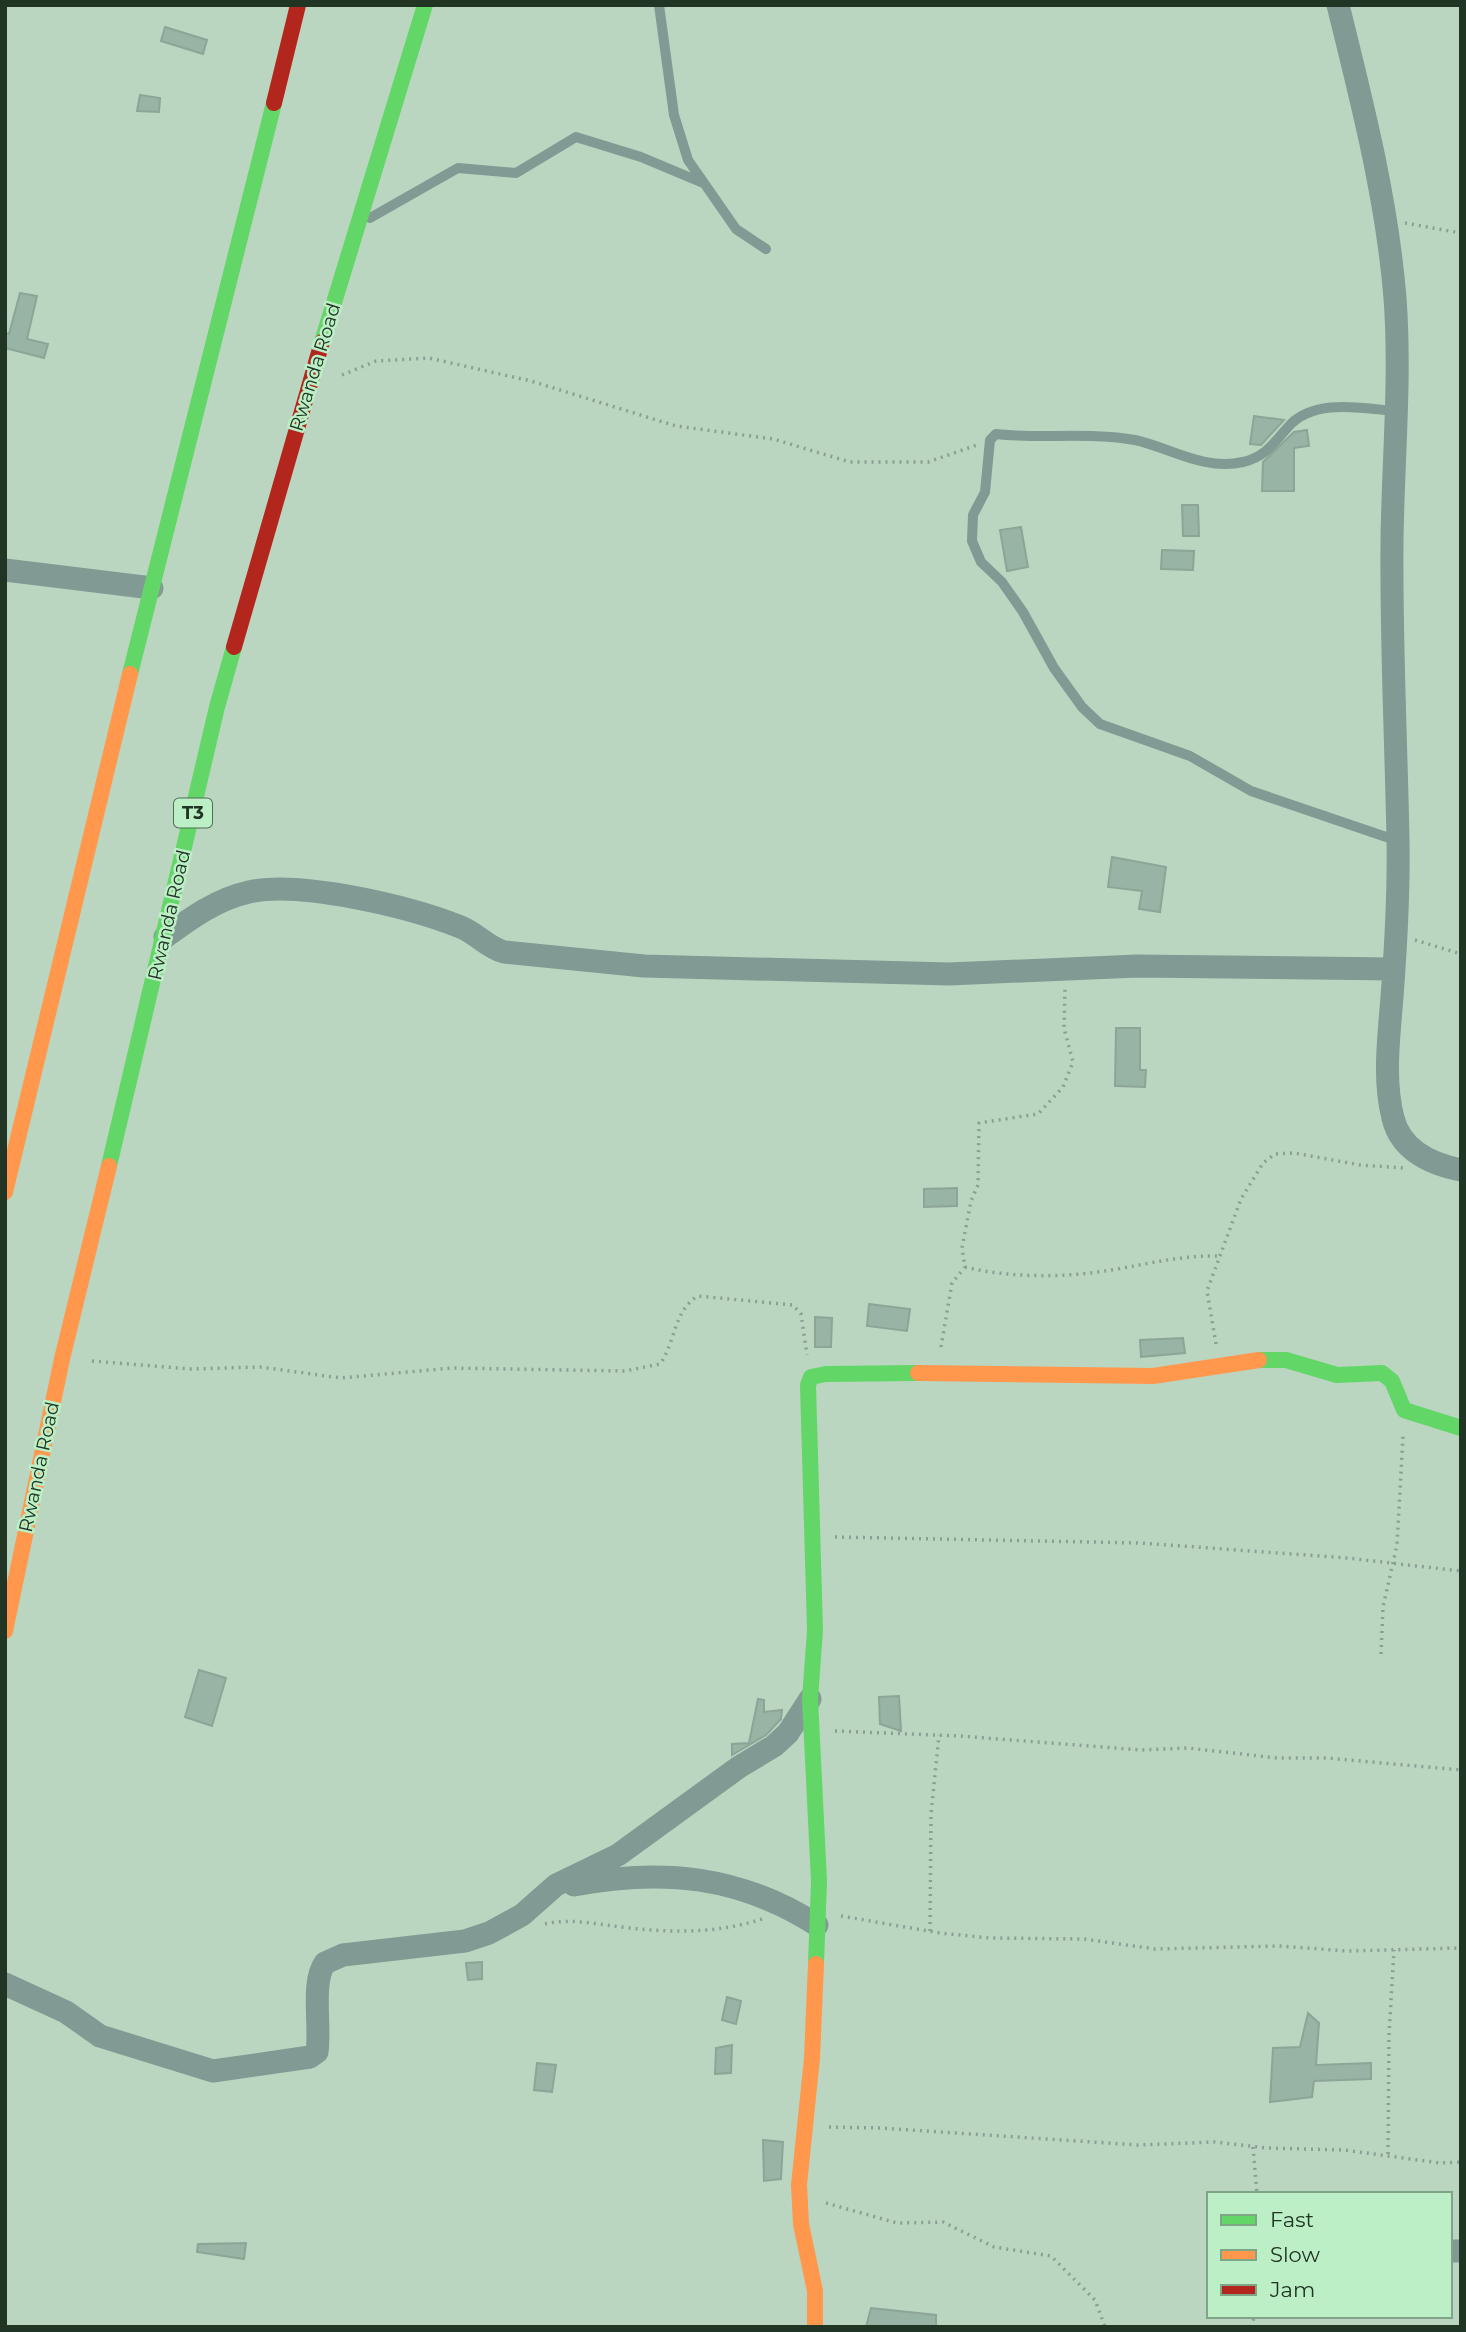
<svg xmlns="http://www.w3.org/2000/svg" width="1466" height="2332" font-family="Montserrat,sans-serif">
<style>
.building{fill:#97b4a4;stroke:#8ca597;stroke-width:2}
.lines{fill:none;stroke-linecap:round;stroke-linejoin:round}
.path{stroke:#889f95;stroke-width:3.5;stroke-dasharray:2 5;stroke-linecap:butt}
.lane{stroke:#819a94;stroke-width:10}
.street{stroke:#819a94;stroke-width:23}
.fast{stroke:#63d668;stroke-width:16}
.slow{stroke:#ff974d;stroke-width:16}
.jam{stroke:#b3261e;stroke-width:16}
.labels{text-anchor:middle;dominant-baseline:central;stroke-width:5;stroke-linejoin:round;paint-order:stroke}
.shield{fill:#bcefc5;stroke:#506d55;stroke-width:2}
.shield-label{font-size:18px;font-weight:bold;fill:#213525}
.street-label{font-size:19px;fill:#213525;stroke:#bcefc5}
</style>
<rect width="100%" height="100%" fill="#bbd6c0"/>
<!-- building -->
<path class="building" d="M165,27L207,40L203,54L161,41Z
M140,95L160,98L159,112L137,111Z
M20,293L37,296L27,339L48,344L44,358L5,348V333L9,334Z
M1254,416L1284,420L1261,445L1250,444Z
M1307,430L1309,446L1294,448V491H1262L1263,462L1294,432Z
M1182,505H1198L1199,536H1183Z
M1021,527L1028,567L1007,571L1000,530Z
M1162,550L1194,551L1193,570L1161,569Z
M1112,857L1166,867L1160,912L1139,909L1142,891L1108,887Z
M1116,1028H1140V1070H1146L1145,1087L1115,1086Z
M957,1188V1206L924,1207V1189Z
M869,1304L910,1309L907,1331L867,1326Z
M815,1317L832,1318L831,1347H815Z
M1183,1338L1185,1353L1141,1357L1140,1340Z
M199,1670L226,1678L212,1726L185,1717Z
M899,1696L901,1731L880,1724L879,1697Z
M758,1699L764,1700V1712L782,1710L781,1719L766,1735L732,1755V1744L749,1743Z
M482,1962V1979L468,1980L466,1963Z
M727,1997L741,2001L736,2024L722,2020Z
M1308,2013L1319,2023L1316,2065L1371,2063V2079L1314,2081L1312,2097L1270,2102L1273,2048L1300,2047Z
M732,2045L731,2073L715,2074L716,2048Z
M537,2063L556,2065L552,2092L534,2090Z
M763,2140L783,2142L781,2179L764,2181Z
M246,2243L244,2259L197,2252L198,2244Z
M871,2308L936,2315V2327H866Z"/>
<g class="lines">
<!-- path -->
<path class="path" d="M1405,223L1461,233
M342,375L376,361L429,358L531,381L676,426L773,439L850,462H928L977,445
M1415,940L1461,954
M965,1267C1010,1278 1065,1278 1111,1270C1149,1264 1181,1255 1219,1256
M1216,1344L1207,1291L1241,1199L1263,1163L1275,1154L1294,1153L1360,1165L1404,1168
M941,1347L952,1283L965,1267L962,1248L971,1201L978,1185L979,1123L1038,1114L1063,1087L1073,1062L1064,1028L1065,989
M92,1361L191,1369L260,1367L341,1378L452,1368L625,1371L660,1364C676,1342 673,1311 698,1296L793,1305L801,1314L807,1355
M835,1537L1141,1543L1347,1558L1461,1571
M1381,1654L1383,1607L1397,1545L1403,1436
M835,1731L960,1736L1141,1750L1188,1748L1277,1758H1327L1461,1770
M841,1916L940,1933L990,1938L1084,1939L1155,1949L1279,1946L1347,1951L1461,1948
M545,1924C569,1918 596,1924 621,1927C670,1933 715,1934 762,1919
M930,1931L931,1814L939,1735
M829,2127L880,2128L1138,2145L1215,2142L1267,2148L1344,2150L1440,2163L1461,2162
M1253,2147L1257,2194
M1388,2154L1389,2035L1394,1950
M826,2203L897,2223L943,2222L994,2247L1051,2256L1095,2300L1105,2327
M1250,2327L1255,2316"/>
<!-- lane -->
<path class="lane" d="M659,5L674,115L688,160L736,229L766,249
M370,218L458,168L516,173L576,137L641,157L703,183
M1394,411C1361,408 1313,398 1288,427C1274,443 1265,457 1243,462C1204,471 1171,448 1135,440C1089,432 1042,439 996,434L990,440L985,492L973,515L972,541L981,562L1002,582L1023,612L1054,668L1082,707L1100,724L1190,756L1251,791L1398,841"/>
<!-- street -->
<path class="street" d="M1338,5C1362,102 1387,199 1395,298C1401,378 1393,460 1392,541C1391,640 1396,739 1398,839C1399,892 1396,944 1392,997C1389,1036 1383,1080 1393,1118C1401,1151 1431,1164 1461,1170
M5,570L152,588
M165,937C191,918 217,899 249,892C299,880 410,907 458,926C476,932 486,947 504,952L644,966L949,974L1137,966L1394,969
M574,1885C663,1868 740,1876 817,1925
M5,1984L66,2012L100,2036L213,2071L310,2057L317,2052C321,2027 311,1982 325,1963L343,1955L465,1941L489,1933L522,1915L556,1885L618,1855L739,1767L774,1746L788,1733L810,1699
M1450,2251H1461"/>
<!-- fast -->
<path class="fast" d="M322,342L425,5
M130,674L274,103
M109,1166L217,707L234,647
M1259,1360H1286L1337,1375L1382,1373L1392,1381L1404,1410L1461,1428
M816,1964L819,1881L810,1699L815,1630L808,1385L811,1377L826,1374L918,1373"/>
<!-- slow -->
<path class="slow" d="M5,1192L130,674
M918,1373L1153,1376L1259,1360
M5,1631L62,1359L109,1166
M815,2327V2291L801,2224L799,2185L812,2058L816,1964"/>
<!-- jam -->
<path class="jam" d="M274,103L298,5
M234,647L322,342"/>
</g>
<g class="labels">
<!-- shield labels -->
<rect class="shield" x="174" y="798.5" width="38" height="29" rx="5"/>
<g class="shield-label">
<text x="193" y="813">T3</text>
</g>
<!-- street labels -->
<g class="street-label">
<text transform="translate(315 367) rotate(-73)">Rwanda Road</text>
<text transform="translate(169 915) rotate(-77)">Rwanda Road</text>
<text transform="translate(39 1467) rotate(-78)">Rwanda Road</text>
</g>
</g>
<!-- border -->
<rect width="1466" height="2332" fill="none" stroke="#213525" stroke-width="14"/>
<!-- legend -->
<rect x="1207" y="2192" width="245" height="126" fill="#bcefc5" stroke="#7ea585" stroke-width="2"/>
<rect x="1221" y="2215" width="35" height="10" fill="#63d668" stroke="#7ea585" stroke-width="2"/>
<text x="1270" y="2227" font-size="21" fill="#213525">Fast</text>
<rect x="1221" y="2250" width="35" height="10" fill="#ff974d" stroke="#7ea585" stroke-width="2"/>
<text x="1270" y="2262" font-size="21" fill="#213525">Slow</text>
<rect x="1221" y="2285" width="35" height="10" fill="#b3261e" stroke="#7ea585" stroke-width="2"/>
<text x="1270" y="2297" font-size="21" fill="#213525">Jam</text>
</svg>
